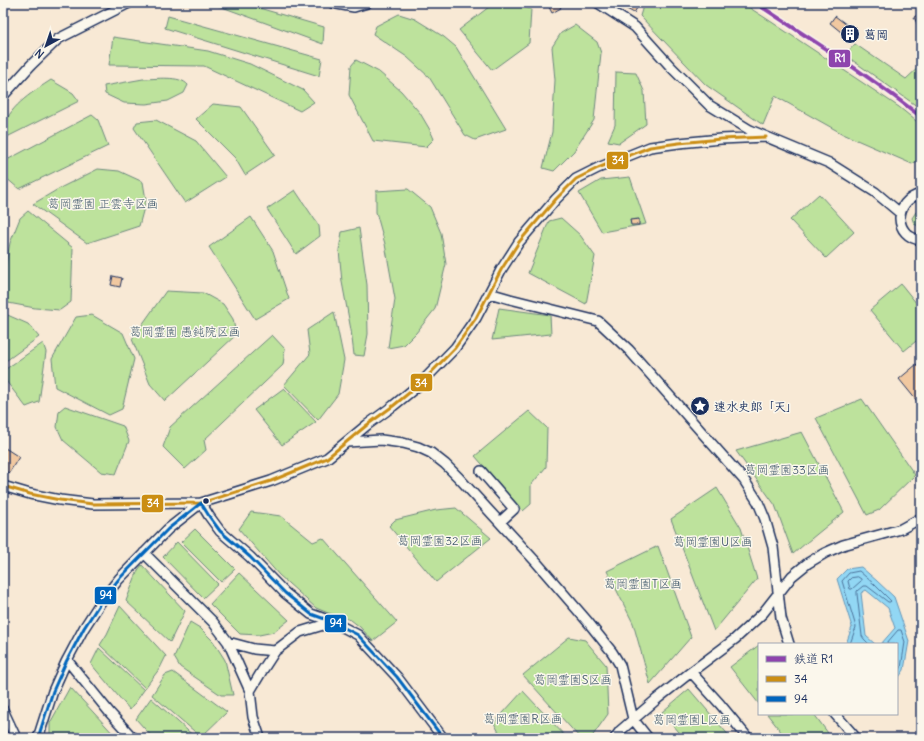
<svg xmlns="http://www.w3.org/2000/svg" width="924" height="741" font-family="Delius,'Klee One',sans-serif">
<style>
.green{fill:#bde29c;stroke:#6c887d}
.water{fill:#92d7f4;stroke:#6294b8}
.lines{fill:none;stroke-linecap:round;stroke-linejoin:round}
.shore{stroke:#4b729a;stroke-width:1}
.building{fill:#f1c8a0;stroke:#1b2f5e}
.street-casing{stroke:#1b2f5e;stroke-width:12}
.street{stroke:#fbf7ec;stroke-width:9}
.bus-1-casing{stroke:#fbf7ec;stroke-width:6}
.bus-2-casing{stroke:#fbf7ec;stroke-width:6}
.bus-1{stroke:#cb8e13;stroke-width:3}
.bus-2{stroke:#0065bd;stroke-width:3}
.rail-1-casing{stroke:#fbf7ec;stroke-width:7}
.rail-1{stroke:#8e44ad;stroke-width:4}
.bus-dot{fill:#1b2f5e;stroke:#fbf7ec;stroke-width:1.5}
.labels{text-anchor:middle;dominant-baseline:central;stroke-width:3;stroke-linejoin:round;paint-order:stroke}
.poi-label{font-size:12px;font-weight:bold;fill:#1b2f5e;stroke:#fbf7ec;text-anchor:start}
.park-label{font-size:12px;fill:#445c6e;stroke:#fbf7ec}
.line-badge{stroke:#fbf7ec;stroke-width:1.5}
.badge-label{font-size:11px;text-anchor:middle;font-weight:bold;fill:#fff}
</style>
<rect width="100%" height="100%" fill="#f8e9d5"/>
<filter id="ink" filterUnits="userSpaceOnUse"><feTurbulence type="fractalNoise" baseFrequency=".025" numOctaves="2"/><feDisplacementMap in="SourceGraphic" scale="8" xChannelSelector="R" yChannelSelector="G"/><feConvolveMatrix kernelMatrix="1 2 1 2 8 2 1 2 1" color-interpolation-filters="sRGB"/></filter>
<g filter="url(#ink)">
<!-- green -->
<path class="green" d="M211,3H242L324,27L323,44Z
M494,3H510L531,9L529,43L492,70L459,30Z
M644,3H742L767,19L899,107L921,125V159L912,164L843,134L775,96L763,125L706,85L640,16Z
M399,14L415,19L444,37L456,47L506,129L475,140L465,135L429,77L407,57L373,34L376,26Z
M168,16L322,59L319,76L165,28Z
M575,25L597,42L601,53L594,120L574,151L554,171L543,168L552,132L555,80L552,47L561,33Z
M113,37L208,51L250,64L303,90L314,102L300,111L204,66L109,65Z
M855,44L906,79L921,65V109L845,55Z
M356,60L379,72L401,91L420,113L430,130L434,139L426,147L373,141L349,95L351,66Z
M616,72L636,73L644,91L646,124L619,143L608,141L615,125Z
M143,79C155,79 180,75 188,85L184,93L168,101L146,104L124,103L105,94L104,86Z
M51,80L73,93L79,101L5,138C5,134 4,129 5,125C9,106 36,90 51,80Z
M213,104L241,107L275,155L245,175L235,158L196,119Z
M92,115L98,120L108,146L19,189L5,177L3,173V162Z
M156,120L196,141L226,177L185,203L134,128L137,122Z
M98,169L119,171L143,182L146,200L139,226L87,243L33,204L60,188Z
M630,177L646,224L602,232L579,193L601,180Z
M408,189L430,207L441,233L446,264L435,309L416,333L404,345L388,348L395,299L385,244L376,212V191Z
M295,190L319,226L320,236L296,254L267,209Z
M819,194L854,232L826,258L790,220Z
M921,209V227L914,224L912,218L916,212Z
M28,211L73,248L71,302L60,310L35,308L3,302L4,274L10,243L20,218Z
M251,217L273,251L289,299L255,319L209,247Z
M561,218L580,235L595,256L586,304L528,273L549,221Z
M359,228L367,285L368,334L364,356L354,355L351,330L342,282L339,250L342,232Z
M901,284L921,309V337L904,351L870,310Z
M166,291L203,293L223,304L233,319L236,335L165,401L150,384L132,339Z
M499,308L550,315L551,334L492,340Z
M334,312L344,360L338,394L318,420L284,385L310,354L307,330Z
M3,313L28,324L39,337L3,363Z
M92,315L123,333L134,359L122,409L109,415L55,387L52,359L76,317Z
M272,335L285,349L283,365L204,440L206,450L185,469L163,447L170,427Z
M43,343L46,352L39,402L26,407L3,377V371Z
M284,388L316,422L282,445L254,410Z
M862,399L915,475L879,510L867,515L816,418Z
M65,406L123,426L129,441L116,474L101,472L63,440L57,427L59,411Z
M529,411L547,428L546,467L531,485V504L523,511L475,456Z
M802,432L844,512L806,543L793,554L775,505L736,451Z
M717,488L741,528L757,579L714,631L671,519Z
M456,508L491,538L436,582L389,526L395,520L436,510Z
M251,512L281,516L313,542L323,538L397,622L373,641L360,627L351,620L328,613L316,608L279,575L239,529Z
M195,529L235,569L221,582L181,542Z
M177,542L218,584L203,598L163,557Z
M658,546L691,637L650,684L633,623L607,571Z
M142,565L185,611L170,642L126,601L138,570Z
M239,573L289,620L274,632L259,635L240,634L210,604Z
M120,606L166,656L160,668L145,688L100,645L107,634Z
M190,622L200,628L213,641L225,660L233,695H221L180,667L174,657Z
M569,637L585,640L606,665L608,714L591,738H580L523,675Z
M759,645V704L730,667Z
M99,648L144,690L130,710L91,664Z
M173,672L227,712L201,737L152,695L165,675Z
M70,687L117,738H50V723Z
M689,689L731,738H684L662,712Z
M523,691L567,738H502L494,723Z
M151,698L196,738H153L136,719Z
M767,714H814L828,733L821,738H786Z"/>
<!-- water -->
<path class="water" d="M861,567L877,581L894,597L909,641L904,670L897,680V644H881L895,628L888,608L866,590L861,593L866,636L875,644H846L852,627L837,579L847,569Z"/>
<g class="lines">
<!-- shore -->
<path class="shore" d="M858,577L861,579V581L852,589H850L848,581L851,578Z
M850,644L856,627L842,581L849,573L859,571L874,584L891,601L890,602H888L867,586H863L857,591V594L862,636L864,639L869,644
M886,644L898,630H901L905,642L901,668L897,673"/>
</g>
<!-- building -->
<path class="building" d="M547,3H558L561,8L552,13Z
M616,3H640L634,13Z
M921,13V27L919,28L914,17Z
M835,16L847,25L841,32L830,23Z
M850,25L857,31L855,33L847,28Z
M639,219V225H631L630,220Z
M113,276L122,278L120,287L111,285Z
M917,364L921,369V406L899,379Z
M5,448L19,457L9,473L3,470V451Z"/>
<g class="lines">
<!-- street casing -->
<g class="street-casing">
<path id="street" d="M333,3L337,4L354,7L367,3
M598,3L635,27L671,67L709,105L750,130L829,163L875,192L900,213
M3,96L31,65L58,39L129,3
M921,194C892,201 894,237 921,240
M489,293L510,299L598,321L629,350L728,462L744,480L758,502L765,519L773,547L781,618L789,644
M347,442L381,440L403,443L418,447L431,453L445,464L459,478L537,563L588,622L612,652L620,665L633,719L648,738
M481,471L514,509L500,522
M3,486L30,494L60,500L93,504L201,503L271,481L327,458L367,425L393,406L420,384L455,348L476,318L501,270L519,242L556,199L576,179L598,168L650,147L679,143L721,139L766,137
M144,553L213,622L228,642L250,691
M228,642L254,649L275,651
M67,660L110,713L133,738
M691,672L720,704L748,738
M3,710L16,738
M835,714L856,738
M38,738L53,691L66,662L84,628L102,600L119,579L168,529L201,503L209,516L220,531L250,557L285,593L311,614L333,622L358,635L397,677L443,738
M260,738L253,717L250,691L262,671L275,651L300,632L333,622
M615,738L620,731L657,699L691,672L735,639L763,613L792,576L808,563L825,553L843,545L901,529L921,518"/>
</g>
<!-- street -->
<use href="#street" class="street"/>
<!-- bus-1 casing -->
<g class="bus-1-casing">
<path id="bus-1" d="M3,486L30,494L60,500L93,504L201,503L271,481L327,458L367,425L393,406L420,384L455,348L476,318L501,270L519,242L556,199L576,179L598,168L650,147L679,143L721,139L766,137"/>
</g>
<!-- bus-2 casing -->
<g class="bus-2-casing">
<path id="bus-2" d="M38,738L53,691L66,662L84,628L102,600L119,579L168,529L201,503L209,516L220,531L250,557L285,593L311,614L333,622L358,635L397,677L443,738"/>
</g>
<!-- bus-1 -->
<use href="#bus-1" class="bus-1"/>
<!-- bus-2 -->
<use href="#bus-2" class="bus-2"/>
<!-- rail-1 casing -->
<g class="rail-1-casing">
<path id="rail-1" d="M756,3C811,40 869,75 921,117"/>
</g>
<!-- rail-1 -->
<use href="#rail-1" class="rail-1"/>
</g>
</g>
<!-- icons -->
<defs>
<g id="building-disc" transform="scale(1)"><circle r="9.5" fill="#1b2f5e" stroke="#fbf7ec"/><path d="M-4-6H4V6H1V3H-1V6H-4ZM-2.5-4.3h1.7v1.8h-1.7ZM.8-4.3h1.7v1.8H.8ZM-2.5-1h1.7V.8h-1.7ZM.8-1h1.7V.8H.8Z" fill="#fff"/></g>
<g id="sight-disc" transform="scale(1)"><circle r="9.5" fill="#1b2f5e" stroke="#fbf7ec"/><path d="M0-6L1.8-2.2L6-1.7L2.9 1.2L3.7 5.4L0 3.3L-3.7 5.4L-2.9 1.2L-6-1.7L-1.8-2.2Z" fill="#fff"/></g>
</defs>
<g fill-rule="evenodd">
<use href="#building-disc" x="850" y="34"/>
<use href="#sight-disc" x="700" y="406"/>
</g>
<!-- markers -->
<circle class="bus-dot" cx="206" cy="501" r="3.5"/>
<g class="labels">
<!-- poi labels -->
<g class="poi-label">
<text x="864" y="34">葛岡</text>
<text x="714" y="406">速水史郎「天」</text>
</g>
<!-- park labels -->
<g class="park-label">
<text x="103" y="203">葛岡霊園 正雲寺区画</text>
<text x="185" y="331">葛岡霊園 愚鈍院区画</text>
<text x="787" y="469">葛岡霊園33区画</text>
<text x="440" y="540">葛岡霊園32区画</text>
<text x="713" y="541">葛岡霊園U区画</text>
<text x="643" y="583">葛岡霊園T区画</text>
<text x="573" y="679">葛岡霊園S区画</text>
<text x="523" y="718">葛岡霊園R区画</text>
<text x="692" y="719">葛岡霊園L区画</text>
</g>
</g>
<g class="line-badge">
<rect x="828" y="49" width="23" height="19" rx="4" fill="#8e44ad"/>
<rect x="606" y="151" width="23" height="19" rx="4" fill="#cb8e13"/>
<rect x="410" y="373" width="23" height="19" rx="4" fill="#cb8e13"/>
<rect x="141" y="494" width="23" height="19" rx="4" fill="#cb8e13"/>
<rect x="94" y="586" width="23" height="19" rx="4" fill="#0065bd"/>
<rect x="324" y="614" width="23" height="19" rx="4" fill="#0065bd"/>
</g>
<g class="badge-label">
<text x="840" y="62">R1</text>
<text x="618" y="164">34</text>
<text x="421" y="387">34</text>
<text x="153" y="507">34</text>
<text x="106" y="599">94</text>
<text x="336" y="627">94</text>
</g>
<!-- margin -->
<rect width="924" height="741" fill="none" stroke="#fbf7ec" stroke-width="16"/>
<rect x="8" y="8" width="908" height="725" fill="none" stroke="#1b2f5e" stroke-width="1.5" filter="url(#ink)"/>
<!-- legend -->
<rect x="758" y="643" width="140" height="72" fill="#fbf7ec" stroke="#a1a7b3"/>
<rect x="766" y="656" width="20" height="6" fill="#8e44ad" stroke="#a1a7b3"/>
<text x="794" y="663" font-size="12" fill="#1b2f5e">鉄道 R1</text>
<rect x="766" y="676" width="20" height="6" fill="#cb8e13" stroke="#a1a7b3"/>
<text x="794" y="683" font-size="12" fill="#1b2f5e">34</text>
<rect x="766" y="696" width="20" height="6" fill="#0065bd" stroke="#a1a7b3"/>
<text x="794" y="703" font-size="12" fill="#1b2f5e">94</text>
<!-- north arrow -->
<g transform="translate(46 46) rotate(220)" stroke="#fbf7ec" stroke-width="3" paint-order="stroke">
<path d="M0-3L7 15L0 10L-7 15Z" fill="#1b2f5e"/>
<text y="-6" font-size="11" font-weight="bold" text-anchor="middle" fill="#1b2f5e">N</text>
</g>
</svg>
